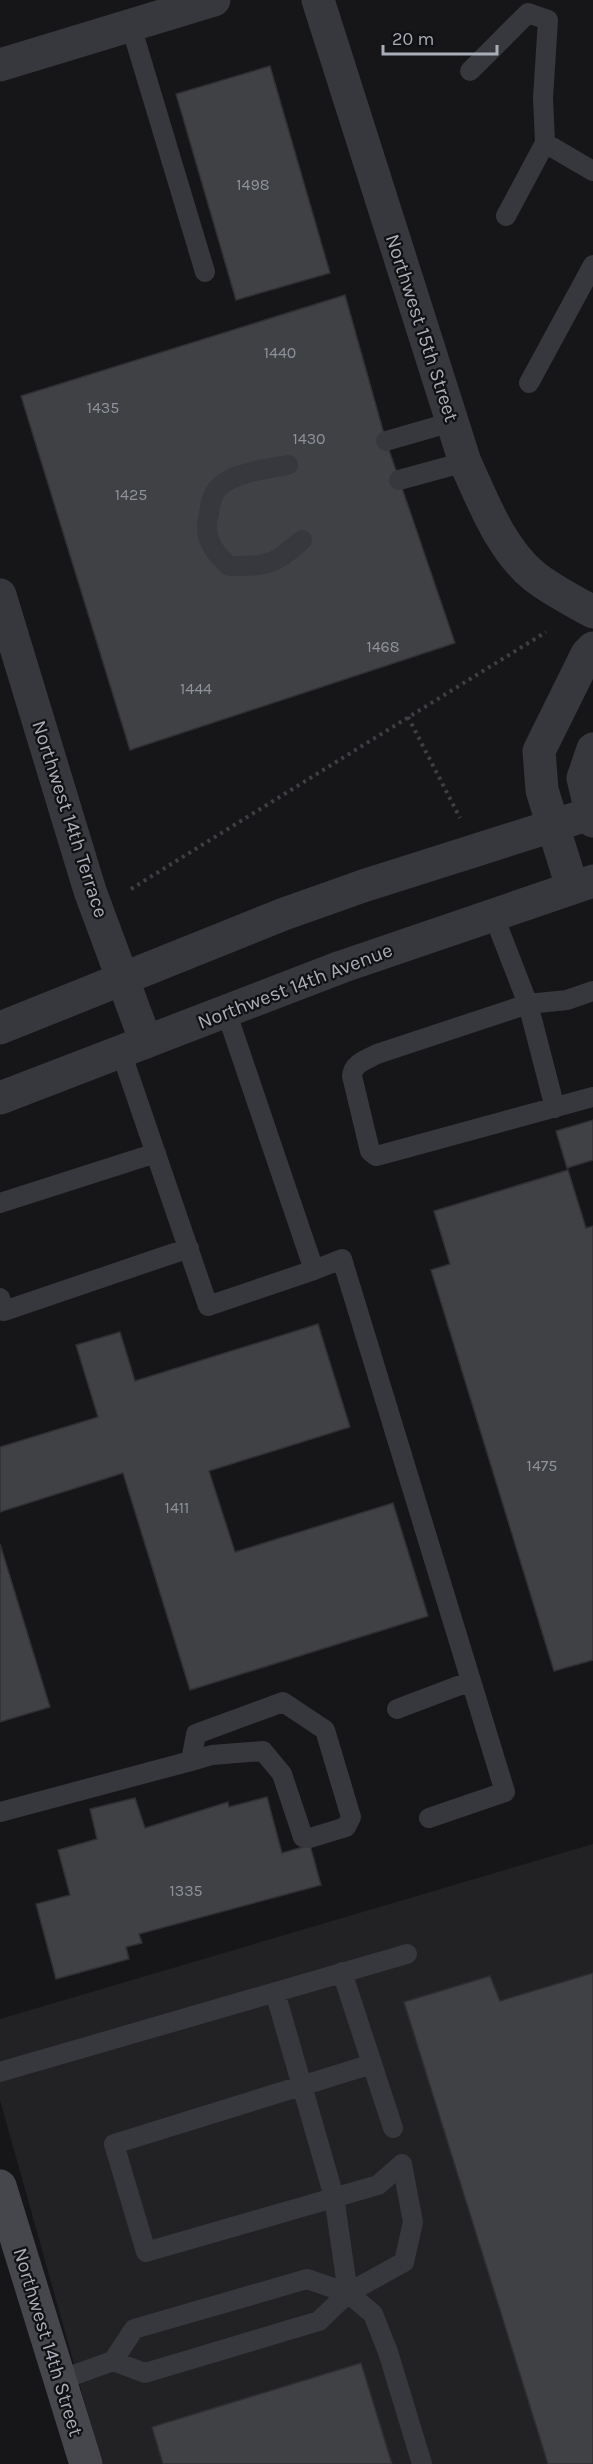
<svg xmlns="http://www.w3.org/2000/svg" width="593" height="2464" font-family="Karla,sans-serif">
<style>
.built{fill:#222225}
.building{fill:#404145;stroke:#303034;stroke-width:1.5}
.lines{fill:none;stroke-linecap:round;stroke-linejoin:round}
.path{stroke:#3d3f44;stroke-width:4;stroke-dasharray:3 4.5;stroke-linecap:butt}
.service{stroke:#37383d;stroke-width:20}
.minor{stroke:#37383d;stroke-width:33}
.tertiary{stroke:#37383d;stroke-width:33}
.secondary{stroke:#45474d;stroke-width:33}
.labels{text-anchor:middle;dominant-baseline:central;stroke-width:4.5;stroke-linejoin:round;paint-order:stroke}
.number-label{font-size:16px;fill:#8e929b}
.street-label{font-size:20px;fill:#a8adb8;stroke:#111113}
</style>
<rect width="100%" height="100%" fill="#161618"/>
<!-- built -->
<path class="built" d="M593,1844V2464H102L0,2100V2019Z"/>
<!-- building -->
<path class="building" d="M270,66L330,273L236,300L176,94Z
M345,295L386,441L455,643L130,750L21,396Z
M593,1120V1160L567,1168L556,1131Z
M568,1170L586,1228L593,1226V1660L554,1671L431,1270L450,1264L434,1211Z
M318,1324L350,1427L209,1471L235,1552L393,1503L428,1616L190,1690L123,1473L0,1512V1447L98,1417L76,1345L120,1332L135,1381Z
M0,1544L50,1707L0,1722Z
M267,1797L282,1853L310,1845L321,1885L139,1934L142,1943L126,1947L129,1959L56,1979L36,1904L70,1895L58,1850L97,1839L90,1809L135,1798L145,1828L228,1802L229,1807Z
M593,1973V2464H548L404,2002L490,1976L500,2001Z
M361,2363L392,2464H163L152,2427Z"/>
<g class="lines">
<!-- path -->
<path class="path" d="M408,717L460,818
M131,889L546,632"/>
<!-- service -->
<path class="service" d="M131,26L205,272
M470,71L528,13L548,20L543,98L545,143L593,171
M506,216L545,143
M529,383L593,265
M386,441L452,422
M288,465C267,469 222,473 213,496C210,502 210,511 208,518C204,540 214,552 229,566C267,566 273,566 302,540
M399,480L465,462
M493,914L528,1004L567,1000L593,991
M121,1052L208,1306L314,1270L226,1011
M555,1108L528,1004L377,1054C366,1060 353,1063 352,1076L370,1151L376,1156L384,1154L593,1097
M0,1203L156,1153
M314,1270L342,1259L505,1792L429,1818
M0,1298L4,1311L189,1248
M397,1709L471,1681
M0,1812L191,1761L212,1755L263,1751L282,1774L303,1837L310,1838L346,1827L351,1817L325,1730L283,1702L196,1734L191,1761
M342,1972L393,2128
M275,1992L334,2197L348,2293L373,2314L388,2352L422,2464
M372,2064L114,2144L146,2252L378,2185L402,2164
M0,2072L407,1954
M348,2293L404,2262L413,2222L402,2164
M60,2380L113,2361L134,2329L307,2279L348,2293L319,2321L145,2373L113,2361"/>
<!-- minor -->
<path class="minor" d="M318,0L465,462C483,501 500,548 534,576C551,590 574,601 593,612
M0,65L214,0
M0,595L90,891L146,1042
M593,749L583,778L593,821
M572,887L542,790L539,751L587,654L593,648"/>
<!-- tertiary -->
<path class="tertiary" d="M0,1028L284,914L363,886L593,813
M0,1098L341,967L593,881"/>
<!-- secondary -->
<path class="secondary" d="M0,2186L86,2464"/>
</g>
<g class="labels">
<!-- number labels -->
<g class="number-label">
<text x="253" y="184">1498</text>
<text x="280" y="352">1440</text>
<text x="103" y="407">1435</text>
<text x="309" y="438">1430</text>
<text x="131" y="494">1425</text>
<text x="383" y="646">1468</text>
<text x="196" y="688">1444</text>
<text x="542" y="1465">1475</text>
<text x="177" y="1507">1411</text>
<text x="186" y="1890">1335</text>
</g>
<!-- street labels -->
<g class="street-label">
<text transform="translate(422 328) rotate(72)">Northwest 15th Street</text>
<text transform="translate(70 819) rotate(72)">Northwest 14th Terrace</text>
<text transform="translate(295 986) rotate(-21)">Northwest 14th Avenue</text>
<text transform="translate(48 2342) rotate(73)">Northwest 14th Street</text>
</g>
</g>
<!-- scale -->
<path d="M383 45v9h114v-9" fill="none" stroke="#a8adb8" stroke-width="3"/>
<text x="392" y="45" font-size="18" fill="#a8adb8" stroke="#111113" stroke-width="4.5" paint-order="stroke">20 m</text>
</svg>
